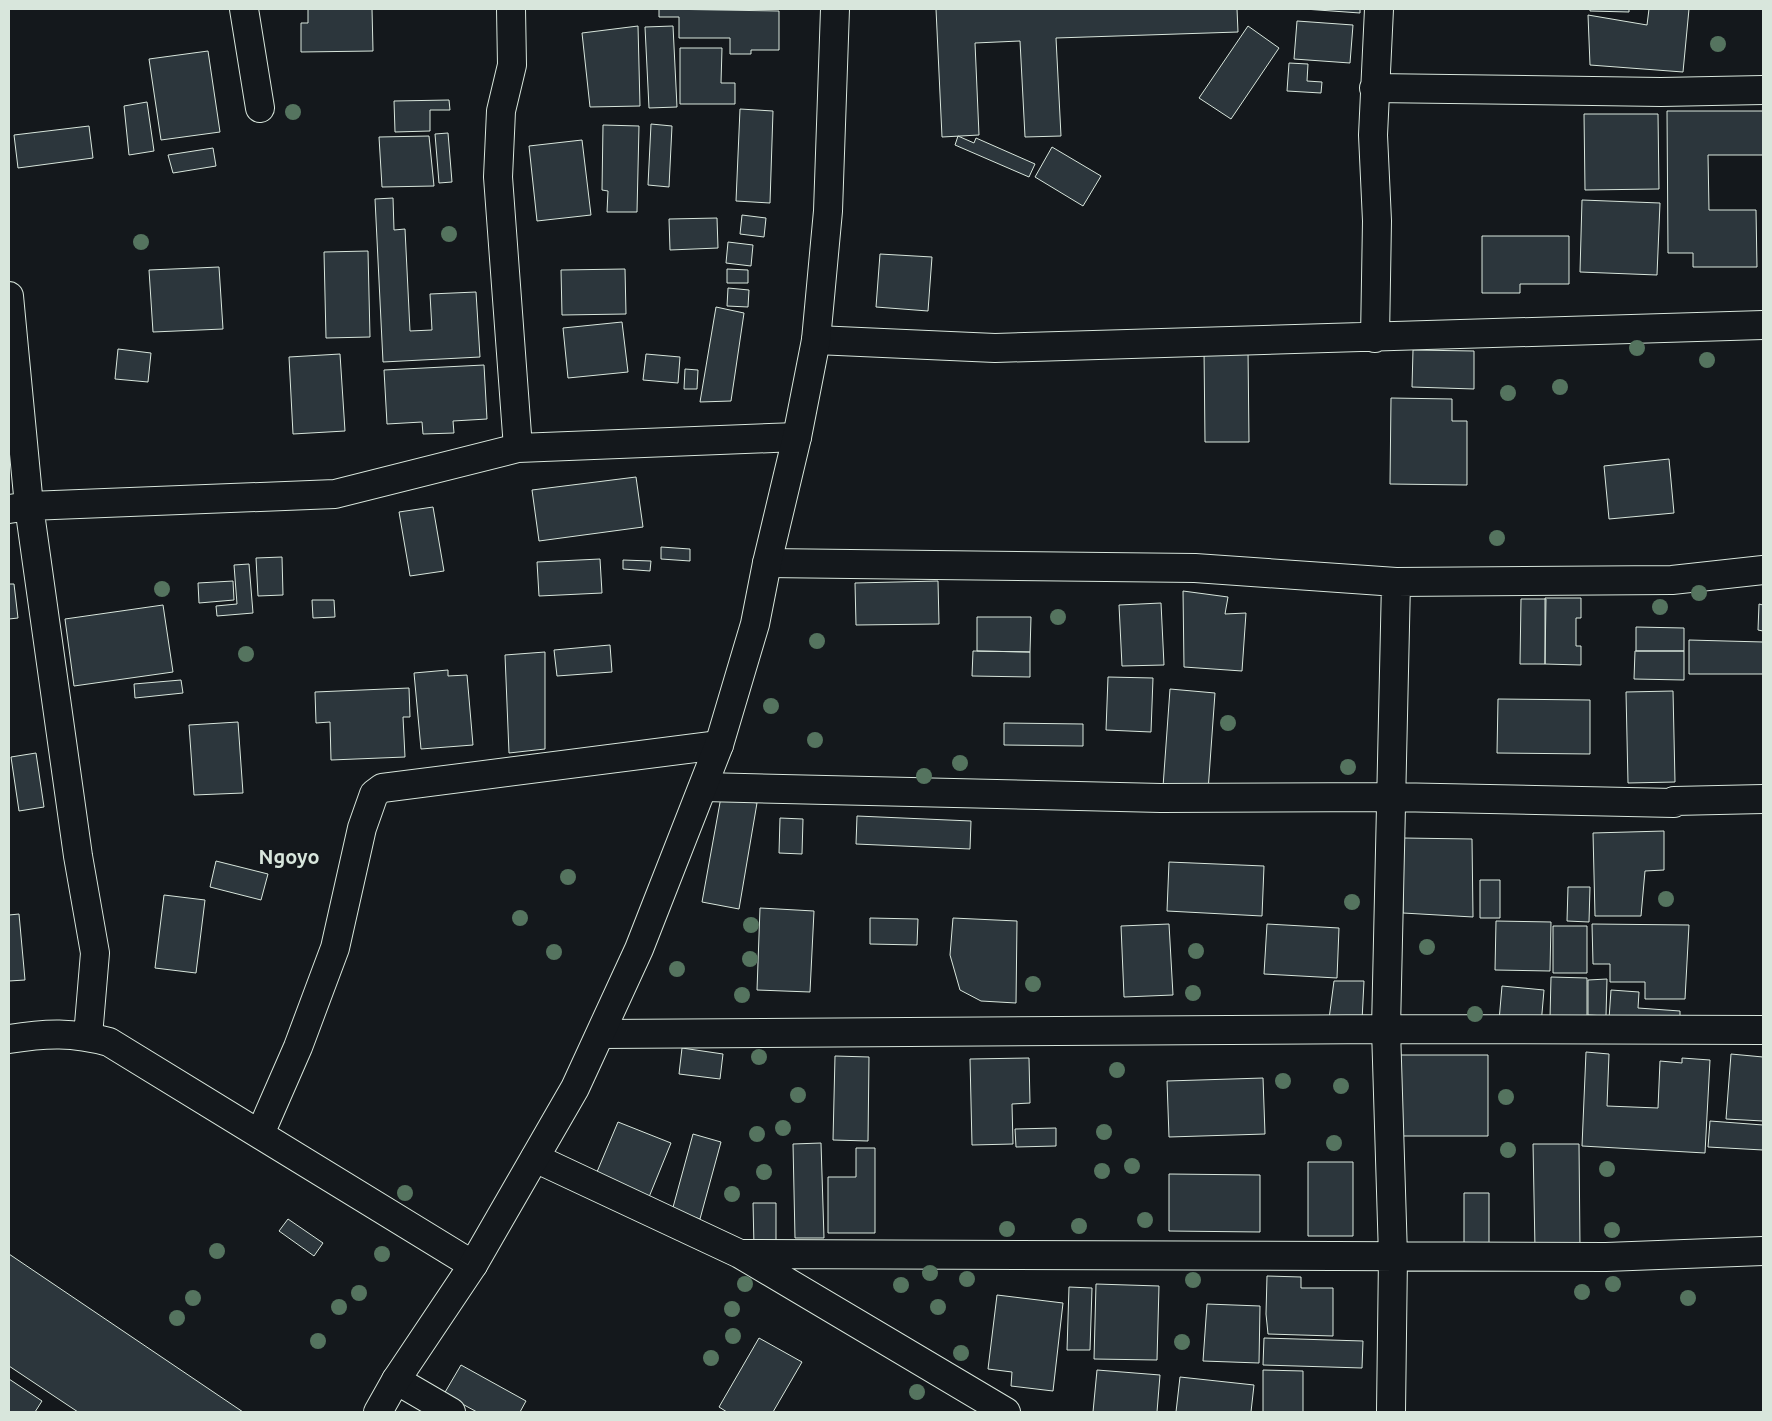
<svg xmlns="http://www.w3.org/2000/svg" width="1772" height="1421" font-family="Ubuntu,sans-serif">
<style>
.building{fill:#2c363c;stroke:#d8e6dc}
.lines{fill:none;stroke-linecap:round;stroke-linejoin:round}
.minor-casing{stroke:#d8e6dc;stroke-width:30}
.trunk-casing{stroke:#d8e6dc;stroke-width:30}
.minor{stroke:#14181c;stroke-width:28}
.trunk{stroke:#14181c;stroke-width:28}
.tree{fill:#55745f}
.labels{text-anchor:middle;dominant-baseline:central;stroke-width:4;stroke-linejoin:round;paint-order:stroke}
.district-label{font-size:20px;font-weight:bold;fill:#d8e6dc;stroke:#14181c}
</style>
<rect width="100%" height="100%" fill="#14181c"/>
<!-- building -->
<path class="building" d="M308,9H372L373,51L301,52V23H308Z
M659,9L779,11V50H751V54H730V38H679V17H659Z
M936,9H1237L1238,32L1056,38L1061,136L1025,137L1020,41L975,43L979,135L942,137Z
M1304,9H1360V13Z
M1590,9H1629V12L1590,11Z
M1649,9H1689L1683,72L1590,65L1588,15L1647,25Z
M1297,21L1353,25L1350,63L1294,59Z
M638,26L640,106L590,107L582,33Z
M673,26L677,107L649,108L645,27Z
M1248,26L1279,48L1231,119L1199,98Z
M680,48H722L721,83H735V104H680Z
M208,51L220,132L161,140L149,59Z
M1289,63L1308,64L1307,81L1322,82L1321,93L1287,91Z
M449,100L450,110H430V131L395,132L394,101Z
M147,102L154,151L129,155L124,106Z
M740,109L773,111L770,203L736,201Z
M1667,111H1763V155H1708L1709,210H1756L1757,267H1693V253H1668Z
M1584,114H1658L1659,189L1585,190Z
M651,124L672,126L669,187L648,185Z
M603,125L639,126L637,212H607L608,191L602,190Z
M89,126L93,158L18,168L14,135Z
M448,133L452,182L439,183L435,134Z
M429,136L434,186L382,187L379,137Z
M958,136L974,143L976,138L1035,164L1029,177L955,145Z
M582,140L591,215L537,221L529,146Z
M1052,147L1101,176L1083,206L1035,177Z
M213,148L216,166L173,173L168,155Z
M393,198L394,230L405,229L410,331L432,330L430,294L476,292L480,357L383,362L375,199Z
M1582,200L1660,203L1657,275L1580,272Z
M742,215L766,218L764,237L740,234Z
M717,218L718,248L670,250L669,219Z
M1482,236H1569V284H1520V293H1482Z
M728,242L753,245L751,266L726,263Z
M368,251L370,337L326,338L324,252Z
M880,254L932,257L928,311L876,307Z
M219,267L223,329L153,332L149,270Z
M625,269L626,314L562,315L561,270Z
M727,269L748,270V283H727Z
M728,288L749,290L748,307L727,306Z
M716,307L744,313L731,401L700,402Z
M622,322L628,372L568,378L563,328Z
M118,349L151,353L148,382L115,379Z
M1204,350H1248L1249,442H1205Z
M1413,350L1474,351V389L1412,387Z
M340,354L345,431L293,434L289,357Z
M646,354L680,357L678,383L643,380Z
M484,365L487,419L453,421L454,433L423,434L422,422L387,424L384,370Z
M685,369L698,370L697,389H684Z
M1391,398L1452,399V421H1467V485L1390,484Z
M1669,459L1674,513L1609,519L1604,466Z
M636,477L643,527L539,541L532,490Z
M433,507L444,571L410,576L399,512Z
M661,547L690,549V561L661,559Z
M282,557L283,595L258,596L256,558Z
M600,559L602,593L539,596L537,562Z
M623,560L651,561L650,571L623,569Z
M249,564L253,613L217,616L216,606L237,604L234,565Z
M233,581L234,600L199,603L198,583Z
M938,581L939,624L856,625L855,583Z
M9,584H14L18,618L9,619Z
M1183,591L1228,597L1225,614L1246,613L1242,671L1184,667Z
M1545,598H1581V618H1576V646H1581V665L1545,664Z
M1521,599H1546L1545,664H1520Z
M312,600H334L335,617L313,618Z
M1161,603L1164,665L1122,666L1119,605Z
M1759,604L1763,605V631L1758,630Z
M163,605L173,672L74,686L65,619Z
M977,617H1031L1030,652L977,651Z
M1636,627L1684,628V651H1636Z
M1689,640L1763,642V674H1689Z
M610,645L612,672L557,676L554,650Z
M973,651L1030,652V677L972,676Z
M1635,651H1684V680L1634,679Z
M545,652V749L509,753L505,655Z
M448,670V676L467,675L473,745L421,749L414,673Z
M1108,677L1153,678L1151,732L1106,730Z
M181,680L183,693L135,698L134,684Z
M409,688L410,717H403L405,757L331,760L330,722L316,723L315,692Z
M1170,689L1215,693L1208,791L1163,787Z
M1673,691L1675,782L1628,783L1626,692Z
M1498,699L1590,700V754L1497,753Z
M238,722L243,793L194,795L189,725Z
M1004,723L1083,724V746L1004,745Z
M36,753L44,807L19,811L11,757Z
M721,797L757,803L739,909L702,902Z
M857,816L971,821L970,849L856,844Z
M780,818L803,819L802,854L779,853Z
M1664,831V870L1645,871L1641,916H1595L1593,833Z
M1403,838L1472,839L1473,917L1403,913Z
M216,861L268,874L261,900L210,887Z
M1169,862L1264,866L1262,916L1167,911Z
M1480,880H1500V918H1480Z
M1568,887H1590L1589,922L1567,921Z
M164,895L205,900L196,973L155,968Z
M760,908L814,911L810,992L757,990Z
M19,914L25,980L9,981V915Z
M870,918L918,919L917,945L870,944Z
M953,918L1017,921L1016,1003L981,1001L960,990L950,955Z
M1496,921L1551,922L1550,971L1495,970Z
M1169,924L1173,995L1124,997L1121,926Z
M1267,924L1339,928L1337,978L1264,974Z
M1592,924L1689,925L1685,999H1645V982H1610V964H1593Z
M1553,926H1587V973H1553Z
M1551,977L1587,978V1018H1550Z
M1607,979L1606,1016L1588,1015V980Z
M1334,981H1364L1362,1021L1329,1019Z
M1502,986L1544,990L1541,1025L1499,1021Z
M1611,990L1639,992L1638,1008L1680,1011V1024L1609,1019Z
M682,1048L723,1054L720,1079L679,1074Z
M1586,1052L1609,1054L1607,1106L1658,1108L1660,1061L1682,1063V1058L1710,1060L1705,1153L1582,1146Z
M1731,1054L1763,1057V1121L1726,1119Z
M1399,1055H1488V1136H1400Z
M835,1056L869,1057L868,1141L833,1140Z
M1029,1058L1030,1103L1012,1104L1013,1144L972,1145L970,1059Z
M1263,1078L1265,1134L1169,1137L1167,1081Z
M1710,1121L1763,1125V1150L1708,1147Z
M618,1122L671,1143L647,1202L594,1179Z
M1056,1128V1146L1016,1147L1015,1129Z
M693,1134L721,1142L700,1219L672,1211Z
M821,1143L824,1238H795L793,1144Z
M1533,1144H1579L1580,1248L1535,1249Z
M856,1148H875V1233H828V1177H856Z
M1308,1162H1353V1236H1308Z
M1169,1174L1260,1175V1232L1169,1231Z
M1464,1193H1489V1245H1464Z
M753,1203H776V1247H754Z
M288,1219L323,1243L314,1256L279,1231Z
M9,1254L243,1412H78L9,1366Z
M1267,1276L1301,1277V1288H1333V1336L1268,1334L1266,1314Z
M1096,1284L1159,1286L1157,1360L1094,1359Z
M1069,1287L1092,1288L1090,1350H1067Z
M997,1295L1063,1303L1053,1391L1011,1386L1012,1372L988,1369Z
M1207,1304L1260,1306L1259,1363L1203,1361Z
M759,1338L802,1362L773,1412H727L719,1407Z
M1264,1338L1363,1341L1362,1368L1263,1365Z
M461,1365L526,1401L520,1412H477L444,1394Z
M1097,1370L1160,1375L1157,1412H1093Z
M1263,1370L1303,1371V1412H1263Z
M1180,1377L1254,1385L1251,1412H1176Z
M9,1379L42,1401L35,1412H9Z"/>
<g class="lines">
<!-- minor casing -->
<g class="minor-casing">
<path id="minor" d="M244,9L260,108
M511,9L512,65L501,111L498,177L518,448
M1374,88L1661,92L1763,90
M9,296L29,506L78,856L95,953L88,1036
M1375,338L1377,221L1373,135L1379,9
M816,340L995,348L1763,325
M9,509L29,506L335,494L518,448L797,437
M767,563L1195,568L1396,582L1672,580L1763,570
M704,787L1161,798L1391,797L1674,803V801L1763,799
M601,1034L1386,1029L1763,1030
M9,1039C46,1033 73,1032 109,1042L473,1265
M260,1134L298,1047L335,948L362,828L374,794L382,788L719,745
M535,1158L740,1254L1006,1412
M740,1254L1606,1257L1763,1251
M396,1380L451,1412
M1391,1412L1393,1256L1386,1029L1396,582"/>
</g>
<!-- trunk casing -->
<g class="trunk-casing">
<path id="trunk" d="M378,1412L396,1380L473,1265L575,1088L639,949L719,745L755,624L767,563L797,437L816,340L828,211L835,9"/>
</g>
<!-- minor -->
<use href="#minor" class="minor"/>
<!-- trunk -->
<use href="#trunk" class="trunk"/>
</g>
<!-- trees -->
<g class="tree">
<circle cx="1718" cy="44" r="8"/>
<circle cx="293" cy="112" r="8"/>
<circle cx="449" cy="234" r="8"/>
<circle cx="141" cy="242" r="8"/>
<circle cx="1637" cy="348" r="8"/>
<circle cx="1707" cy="360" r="8"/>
<circle cx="1560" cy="387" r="8"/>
<circle cx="1508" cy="393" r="8"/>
<circle cx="1497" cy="538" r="8"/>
<circle cx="162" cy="589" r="8"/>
<circle cx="1699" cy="593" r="8"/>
<circle cx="1660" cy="607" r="8"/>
<circle cx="1058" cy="617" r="8"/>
<circle cx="817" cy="641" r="8"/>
<circle cx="246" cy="654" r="8"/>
<circle cx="771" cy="706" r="8"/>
<circle cx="1228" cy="723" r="8"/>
<circle cx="815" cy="740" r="8"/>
<circle cx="960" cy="763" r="8"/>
<circle cx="1348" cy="767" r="8"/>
<circle cx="924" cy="776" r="8"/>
<circle cx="568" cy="877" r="8"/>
<circle cx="1666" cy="899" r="8"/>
<circle cx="1352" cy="902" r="8"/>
<circle cx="520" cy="918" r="8"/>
<circle cx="751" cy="925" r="8"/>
<circle cx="1427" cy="947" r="8"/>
<circle cx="1196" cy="951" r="8"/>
<circle cx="554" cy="952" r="8"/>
<circle cx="750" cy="959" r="8"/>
<circle cx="677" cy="969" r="8"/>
<circle cx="1033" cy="984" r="8"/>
<circle cx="1193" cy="993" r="8"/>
<circle cx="742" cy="995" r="8"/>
<circle cx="1475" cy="1014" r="8"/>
<circle cx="759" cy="1057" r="8"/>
<circle cx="1117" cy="1070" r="8"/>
<circle cx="1283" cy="1081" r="8"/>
<circle cx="1341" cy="1086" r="8"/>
<circle cx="798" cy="1095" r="8"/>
<circle cx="1506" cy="1097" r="8"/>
<circle cx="783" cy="1128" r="8"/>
<circle cx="1104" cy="1132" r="8"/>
<circle cx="757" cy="1134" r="8"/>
<circle cx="1334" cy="1143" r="8"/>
<circle cx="1508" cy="1150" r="8"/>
<circle cx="1132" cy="1166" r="8"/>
<circle cx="1607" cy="1169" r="8"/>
<circle cx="1102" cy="1171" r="8"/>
<circle cx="764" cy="1172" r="8"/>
<circle cx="405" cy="1193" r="8"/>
<circle cx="732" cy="1194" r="8"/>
<circle cx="1145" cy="1220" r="8"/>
<circle cx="1079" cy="1226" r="8"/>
<circle cx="1007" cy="1229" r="8"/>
<circle cx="1612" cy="1230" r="8"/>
<circle cx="217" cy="1251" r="8"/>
<circle cx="382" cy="1254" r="8"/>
<circle cx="930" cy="1273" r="8"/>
<circle cx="967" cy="1279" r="8"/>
<circle cx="1193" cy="1280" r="8"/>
<circle cx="745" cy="1284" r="8"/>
<circle cx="1613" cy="1284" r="8"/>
<circle cx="901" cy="1285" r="8"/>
<circle cx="1582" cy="1292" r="8"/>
<circle cx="359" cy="1293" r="8"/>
<circle cx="193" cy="1298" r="8"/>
<circle cx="1688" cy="1298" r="8"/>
<circle cx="339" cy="1307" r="8"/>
<circle cx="938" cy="1307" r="8"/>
<circle cx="732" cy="1309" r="8"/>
<circle cx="177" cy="1318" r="8"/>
<circle cx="733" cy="1336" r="8"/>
<circle cx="318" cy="1341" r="8"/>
<circle cx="1182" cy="1342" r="8"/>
<circle cx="961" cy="1353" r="8"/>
<circle cx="711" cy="1358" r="8"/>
<circle cx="917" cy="1392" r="8"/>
</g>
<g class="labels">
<!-- district labels -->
<g class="district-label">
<text x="289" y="856">Ngoyo</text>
</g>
</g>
<!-- border -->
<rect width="1772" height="1421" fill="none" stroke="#d8e6dc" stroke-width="20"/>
</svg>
